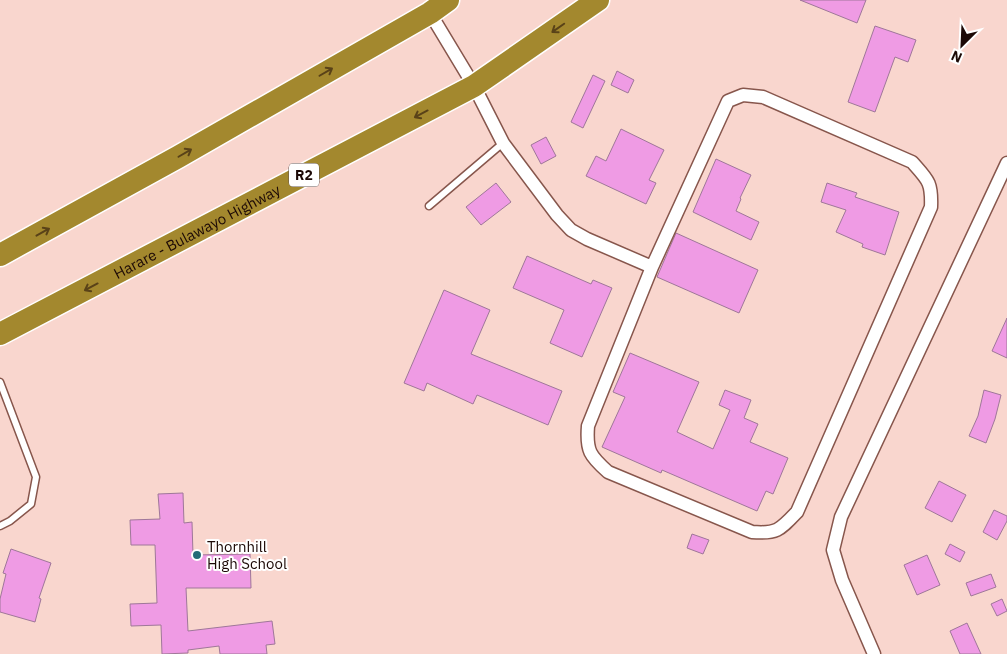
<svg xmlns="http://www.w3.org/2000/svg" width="1007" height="654" font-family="'IBM Plex Sans',sans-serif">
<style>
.building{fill:#ef9be4;stroke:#9f7799}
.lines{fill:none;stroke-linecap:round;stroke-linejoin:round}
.lane-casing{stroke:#87564c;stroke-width:9}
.street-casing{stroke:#87564c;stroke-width:15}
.highway-casing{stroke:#fff;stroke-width:25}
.lane{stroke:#fff;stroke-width:6}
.street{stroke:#fff;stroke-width:12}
.highway{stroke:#a3882e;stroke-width:22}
.oneway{stroke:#594218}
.poi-dot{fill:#236b78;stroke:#fff;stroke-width:2}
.labels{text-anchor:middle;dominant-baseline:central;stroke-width:4;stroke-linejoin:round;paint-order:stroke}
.shield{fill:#fff;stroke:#605351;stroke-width:1}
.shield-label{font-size:14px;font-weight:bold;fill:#1c0906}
.street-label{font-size:15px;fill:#1c0906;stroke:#fff}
.poi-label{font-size:15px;fill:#1c0906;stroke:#fff;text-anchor:start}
</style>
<rect width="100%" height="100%" fill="#f9d6ce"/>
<!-- building -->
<path class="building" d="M800,0H866L857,23Z
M875,26L916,40L908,62L895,57L875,112L848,102Z
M617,71L634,80L628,93L611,85Z
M593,75L605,81L583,128L571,122Z
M621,129L664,150L649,180L656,183L646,204L586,176L596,156L606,161Z
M546,137L556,156L541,164L531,145Z
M716,159L751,175L740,198L741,199L736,211L759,222L751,240L693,212Z
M496,183L511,202L481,225L466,207Z
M827,183L857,193L855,197L899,212L885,255L862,247L863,244L836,232L846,210L821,202Z
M676,233L758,270L739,313L657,277Z
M527,256L591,284L593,280L612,288L582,357L550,343L564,310L513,288Z
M444,290L490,310L471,354L562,391L548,425L477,395L473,404L427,383L424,391L404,383Z
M1007,318V358L992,351Z
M630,353L699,382L677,432L713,449L730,410L719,405L725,390L751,400L744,418L758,424L750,442L788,458L773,494L766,491L757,511L662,470L661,473L602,447L625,397L613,392Z
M984,390L1001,395L995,419L986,443L969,436L978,416Z
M939,481L966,495L952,522L925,508Z
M183,493L184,523L192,522L193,555L250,554L251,588H186L188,631L272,621L275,644L266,645L267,654H220L219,646L188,650V653L162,654L161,625L131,626L130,604L157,603L155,545H131L130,520L160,519L158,494Z
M994,510L1007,516V521L997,540L983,532Z
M692,534L709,540L703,554L687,548Z
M950,544L965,552L960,562L945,554Z
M11,549L51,563L39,598L41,599L35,622L0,612V599L6,574L3,573Z
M927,555L940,585L917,595L904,565Z
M991,574L996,587L971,596L966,583Z
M1002,599L1007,611L997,616L991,604Z
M967,623L981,654H960L950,631Z"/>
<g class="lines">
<!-- lane casing -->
<g class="lane-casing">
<path id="lane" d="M429,206L503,143
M0,382L36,477L31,504L10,521L0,526"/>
</g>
<!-- street casing -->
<g class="street-casing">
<path id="street" d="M430,13L474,86L503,143L557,215L571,230L587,239L652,267
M743,95L763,97L912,162C928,180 932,182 931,207L797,512C780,530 777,534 752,532L608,472C590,456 586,451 588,426L652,267L728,101Z
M874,654L842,580L833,550L841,517L1007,163"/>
</g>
<!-- highway casing -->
<g class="highway-casing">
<g id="highway">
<path d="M0,255L178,157L430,13L448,0"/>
<path id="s1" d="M0,334L474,86L598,0"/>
</g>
</g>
<!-- lane -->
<use href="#lane" class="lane"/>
<!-- street -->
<use href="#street" class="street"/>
<!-- highway -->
<use href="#highway" class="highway"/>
</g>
<!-- one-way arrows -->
<defs><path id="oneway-shaft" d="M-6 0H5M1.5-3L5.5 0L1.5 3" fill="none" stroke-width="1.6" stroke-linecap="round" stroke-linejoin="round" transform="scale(1.25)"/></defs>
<g class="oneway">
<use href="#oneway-shaft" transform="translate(558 28) rotate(145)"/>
<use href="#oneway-shaft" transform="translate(326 72) rotate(-30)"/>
<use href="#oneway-shaft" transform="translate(421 114) rotate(152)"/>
<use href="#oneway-shaft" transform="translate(185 153) rotate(-30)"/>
<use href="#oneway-shaft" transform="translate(43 232) rotate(-29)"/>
<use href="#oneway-shaft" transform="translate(91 287) rotate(152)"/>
</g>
<!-- markers -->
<circle class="poi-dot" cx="197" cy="555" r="5"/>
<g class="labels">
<!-- shield labels -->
<rect class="shield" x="289" y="163.5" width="30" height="23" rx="4"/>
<g class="shield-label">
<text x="304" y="175">R2</text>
</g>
<!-- street labels -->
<g class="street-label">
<text stroke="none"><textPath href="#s1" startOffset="222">Harare - Bulawayo Highway</textPath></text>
</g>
<!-- poi labels -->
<g class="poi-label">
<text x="207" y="546">Thornhill<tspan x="207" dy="17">High School</tspan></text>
</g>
</g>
<!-- north arrow -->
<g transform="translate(962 45) rotate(204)" stroke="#ffffff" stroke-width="4" paint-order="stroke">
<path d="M0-4L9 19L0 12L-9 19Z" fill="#1c0906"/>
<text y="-8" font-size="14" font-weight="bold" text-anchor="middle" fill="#1c0906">N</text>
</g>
</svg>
